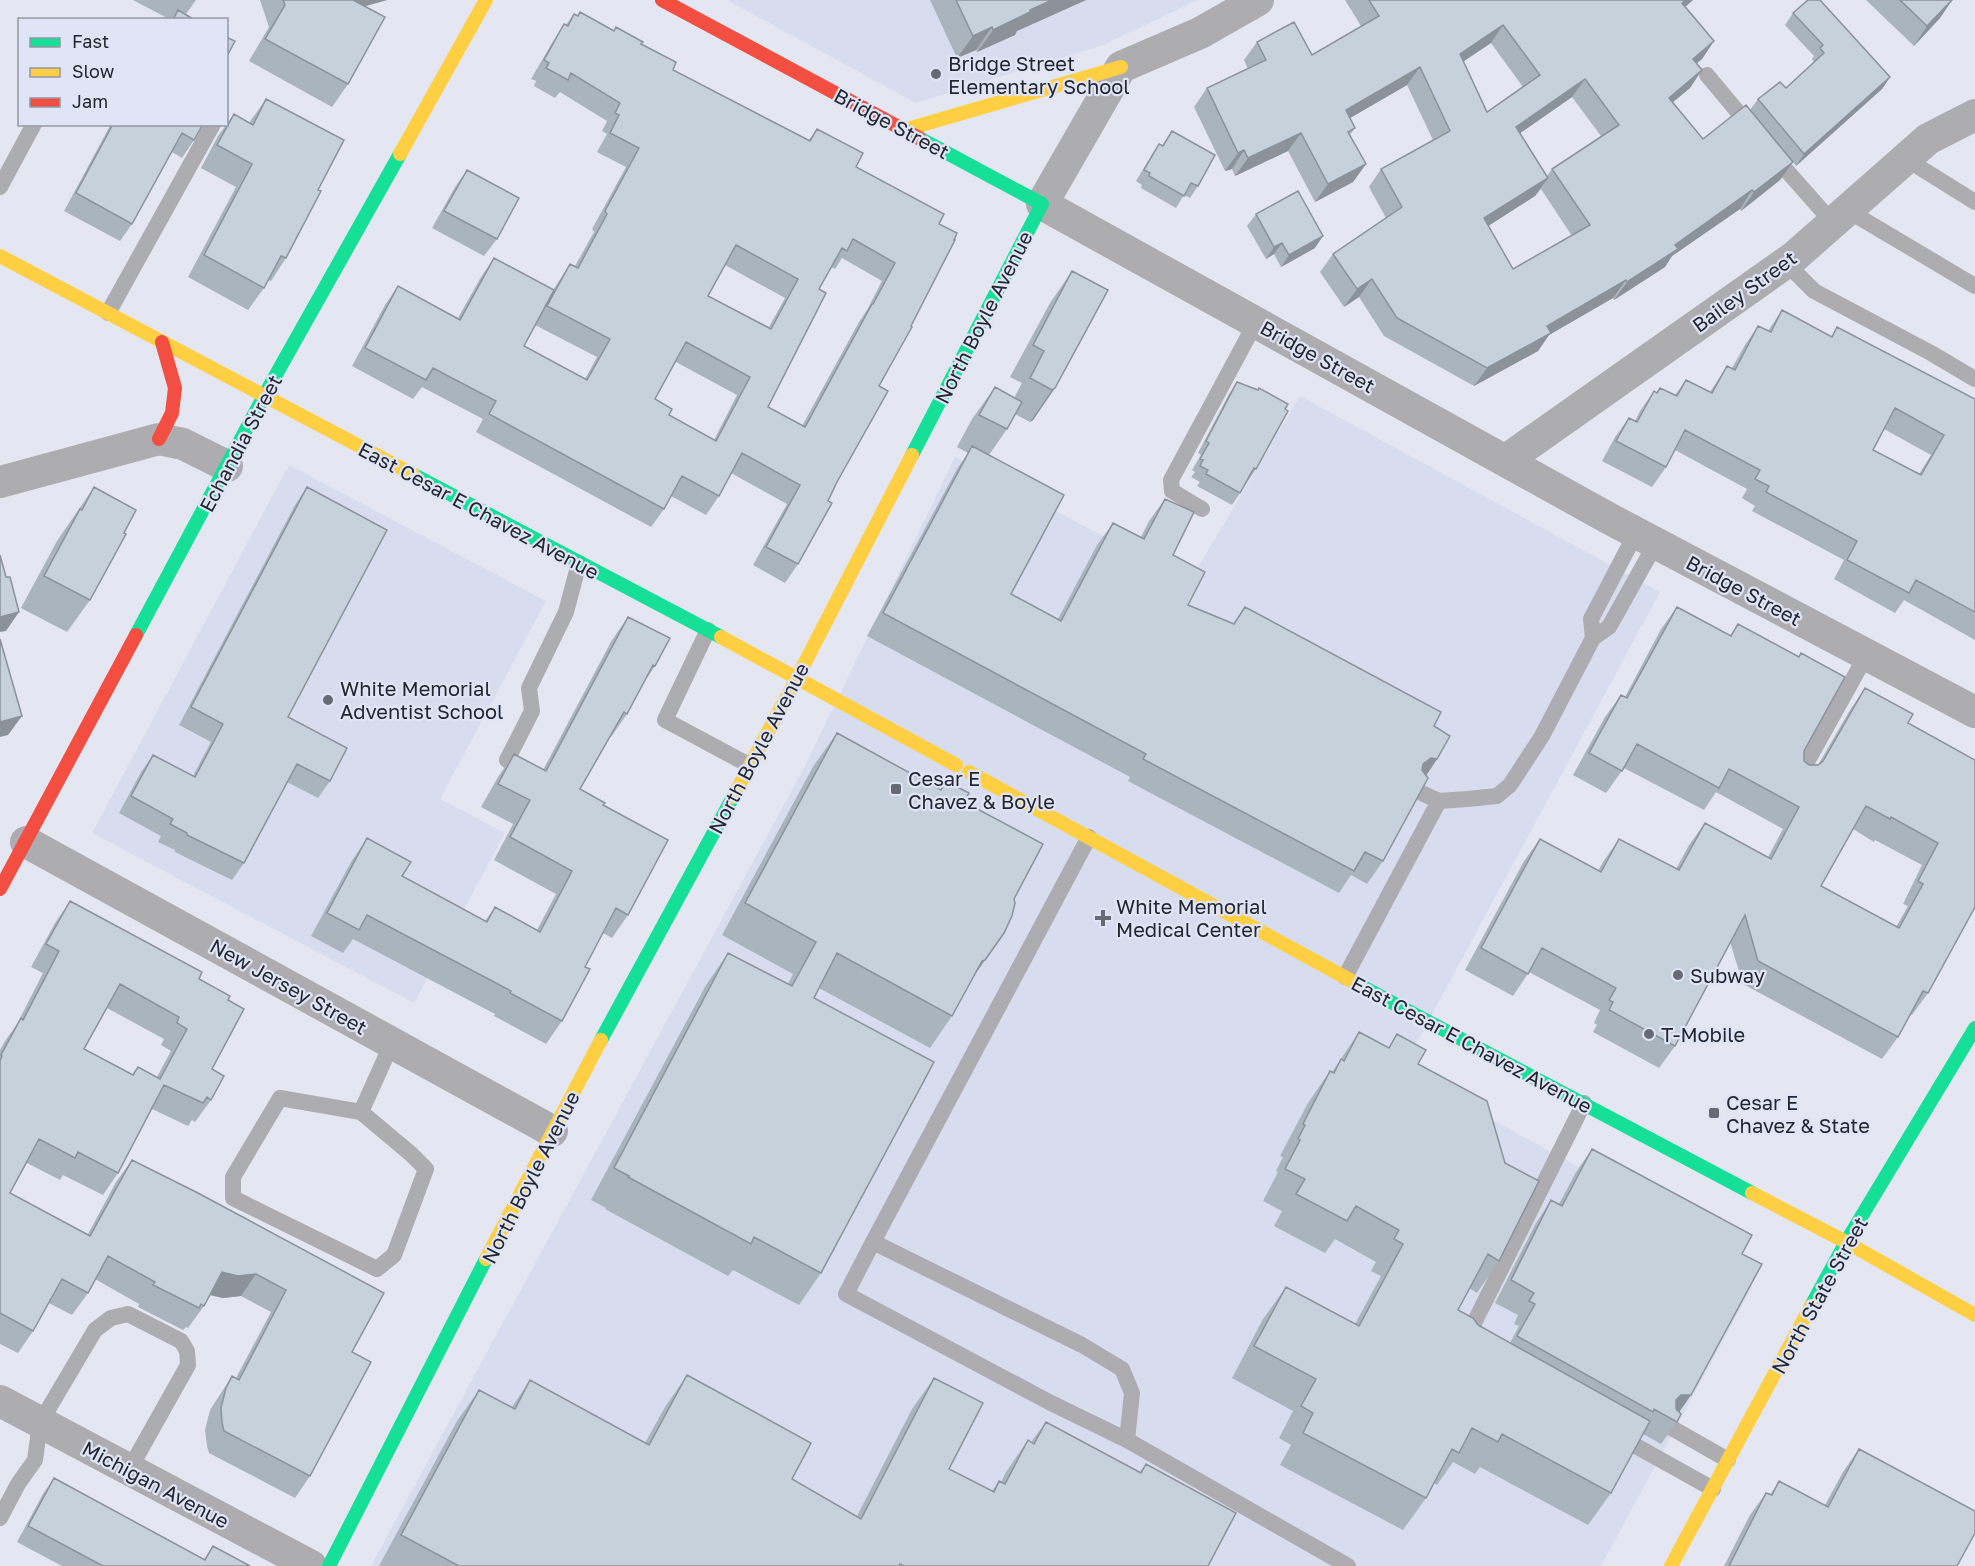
<svg xmlns="http://www.w3.org/2000/svg" width="1975" height="1566" font-family="'Golos Text',sans-serif">
<style>
.built{fill:#d7ddef}
.lines{fill:none;stroke-linecap:round;stroke-linejoin:round}
.lane{stroke:#adacb1;stroke-width:16}
.street{stroke:#adacb1;stroke-width:32}
.fast{stroke:#16e098;stroke-width:14}
.slow{stroke:#ffcf43;stroke-width:14}
.jam{stroke:#f24e42;stroke-width:14}
.wall{fill:#aab4bd;fill-rule:evenodd}
.shaded-wall{fill:#8b929a}
.building{fill:#c6d1dc;stroke:#8b929a;stroke-width:1.5;fill-rule:evenodd}
.poi-dot{fill:#676a72;stroke:#dfe4f6;stroke-width:2}
.labels{text-anchor:middle;dominant-baseline:central;stroke-width:4.5;stroke-linejoin:round;paint-order:stroke}
.poi-label{font-size:20px;fill:#24272d;stroke:#dfe4f6;text-anchor:start}
.street-label{font-size:20px;fill:#24272d;stroke:#dfe4f6}
</style>
<rect width="100%" height="100%" fill="#e4e7f1"/>
<!-- built -->
<path class="built" d="M727,0H1198L1103,45L916,103Z
M1300,396L1660,592L1402,1070L1742,1257L1752,1287L1601,1566H371L805,766L955,457L1189,582Z
M289,465L546,601L440,799L505,833L414,1003L92,833Z"/>
<g class="lines">
<!-- lane -->
<path class="lane" d="M1707,75L1752,129
M1772,154L1833,223
M1906,159L1975,202
M0,187L34,124
M1847,210L1975,286
M1786,263L1814,291L1931,353L1975,379
M108,313L213,124
M1202,509L1172,491L1171,480L1256,322
M708,630L665,720L749,765
M1593,638L1591,619L1636,533
M507,760L532,711L529,688L566,612L579,563
M1798,778L1867,654
M1417,791L1439,801L1467,799L1497,796L1510,785L1542,736L1593,638L1609,627L1656,543
M1345,977L1439,801
M361,1112L411,1154L426,1169L394,1255L377,1269L233,1198V1177L280,1098L361,1112L392,1043
M873,1242L1082,1345L1122,1369L1132,1393L1127,1440L1051,1403L846,1294Z
M873,1242L1089,837
M1465,1341L1584,1103
M1670,1427L1728,1460
M1618,1436L1713,1489
M1127,1440L1348,1566
M0,1518L18,1484L35,1460L40,1423L95,1330L111,1318L128,1314L181,1341L187,1351L188,1365L129,1470"/>
<!-- street -->
<path class="street" d="M1258,0L1200,33L1121,67L1042,204L1610,519L1975,712
M1506,460L1794,257L1928,139L1975,115
M0,482L159,439L183,444L227,466
M26,842L552,1131
M0,1401L311,1566"/>
<!-- fast -->
<path class="fast" d="M912,455L1042,204L919,138
M414,475L721,637
M136,635L264,396L400,154
M1359,985L1752,1193
M601,1040L733,797
M1811,1306L1846,1242L1975,1028
M329,1566L486,1259"/>
<!-- slow -->
<path class="slow" d="M904,130L1121,67
M400,154L486,0
M0,256L414,475
M721,637L956,765
M969,772L1359,985
M733,797L797,678L912,455
M1752,1193L1846,1242L1975,1315
M486,1259L601,1040
M1671,1566L1811,1306"/>
<!-- jam -->
<path class="jam" d="M662,0L919,138
M159,439L172,413L175,388L162,342
M0,889L136,635"/>
</g>
<!-- wall -->
<path class="wall" d="M133,0H196L186,14L195,20H171Z
M260,0H387L365,6L348,84L332,107L249,61L269,27Z
M930,0H1086L1017,31L1015,35L977,52L976,50L957,58Z
M1345,0H1693L1685,7L1714,41L1702,59L1697,63L1690,88L1673,102L1703,139L1750,110L1758,99L1786,88L1814,62L1812,59L1814,56L1785,25L1793,13L1890,77L1882,89L1796,166L1793,162L1780,180L1741,211L1740,209L1672,256L1665,267L1614,300L1613,298L1549,335L1538,351L1474,386L1384,336L1359,297L1344,307L1320,272L1333,254L1386,218L1369,187L1381,169L1433,140L1407,85L1350,118L1355,128L1350,135L1366,164L1353,182L1315,202L1288,151L1235,176L1232,169L1225,171L1194,107L1207,88L1248,69L1244,60L1257,42L1312,55L1361,26ZM1491,43L1523,87L1487,112L1463,62ZM1572,97L1601,136L1552,169L1547,176L1520,133ZM1541,189L1572,236L1513,269L1488,226L1535,196Z
M1866,0H1952L1940,18L1914,46Z
M580,12L614,31L641,44L673,70L809,140L817,129L856,167L939,224L879,386L837,482L798,564L785,583L753,565L787,504L731,473L719,496L706,515L671,496L664,509L651,527L476,432L483,419L422,387L413,399L352,366L385,305L398,286L458,318L481,277L494,258L553,290L570,264L575,266L594,232L592,229L626,167L597,152L607,134L602,131L607,121L560,92L555,98L534,86L536,81L531,79L552,43L564,24L566,25L574,14L578,16ZM842,258L882,281L867,310L859,322L802,426L768,407L819,289L831,267L835,269ZM725,265L785,298L769,327L708,296ZM535,325L597,357L585,379L524,346ZM676,362L737,395L714,440L669,415L655,399Z
M266,99L318,190L286,258L271,281L268,280L264,288L248,310L188,277L236,187L201,168L218,136L234,114L249,123Z
M111,124H203L194,140L182,158L172,152L132,224L120,241L64,211Z
M1172,131L1198,186L1190,198L1184,195L1176,208L1141,188L1142,185L1136,181L1151,156L1159,144L1162,146Z
M467,170L497,239L484,256L432,228L455,187Z
M1256,214L1315,248L1281,267L1274,254L1266,259L1247,226Z
M1072,271L1055,388L1033,420L1030,422L1015,414L1007,429L989,455L1011,594L1058,619L1097,545L1113,523L1141,537L1149,521L1165,499L1173,555L1188,605L1233,624L1245,607L1434,726L1437,759L1426,775L1383,861L1367,884L1351,875L1339,893L1128,781L1130,777L867,636L957,469L968,453L957,447L972,419L995,387L1014,398L1022,383L1010,377L1050,303Z
M1782,310L1831,337L1837,327L1975,399V640L1904,600L1895,613L1834,579L1844,560L1752,511L1755,506L1742,498L1747,489L1675,450L1666,467L1652,487L1602,461L1615,437L1629,418L1635,421L1640,411L1654,391L1657,393L1675,395L1686,380L1710,392L1727,366L1732,368L1745,345L1758,326L1768,331ZM1884,429L1931,455L1919,474L1873,450Z
M1237,382L1285,409L1256,469L1232,505L1197,486L1200,482L1191,477L1195,472L1192,470L1201,455L1198,453L1229,394Z
M94,487L90,600L67,632L21,608L57,541Z
M307,487L288,717L330,781L318,798L287,782L244,863L232,880L175,852V850L158,842L161,836L119,813L141,772L153,755L193,776L211,742L179,725L295,505Z
M1677,607L1730,636L1738,624L1804,751V761L1809,765H1818L1850,710L1865,688L1908,723L1975,760L1928,993L1912,1015L1910,1014L1898,1037L1882,1059L1743,984L1730,942L1675,1046L1659,1068L1593,1032L1597,1025L1594,1023L1600,1010L1529,972L1513,996L1465,970L1524,861L1540,839L1598,871L1603,862L1619,839L1676,869L1689,845L1705,823L1768,857L1783,829L1716,792L1704,810L1624,768L1606,793L1573,775L1605,717L1621,695L1625,697L1661,629ZM1853,829L1874,842L1875,840L1922,865L1903,904L1908,906L1896,927L1821,886Z
M628,617L655,666L645,681L627,714L611,737H610L580,789L603,805L628,915L612,938L603,933L585,967L562,1021L546,1044L494,1016L495,1014L353,939L343,953L311,936L351,862L367,838L402,876L485,921L495,907L537,930L556,894L494,860L513,824L481,807L498,777L514,754L543,770L612,640Z
M837,733L940,789L946,781L964,802L972,979L952,1016L930,1048L819,988L814,998L821,1273L799,1305L733,1270L728,1276L605,1209L606,1208L591,1200L706,985L728,953L788,984L793,974L722,935L814,765Z
M70,901L199,979L228,1000L212,1069L211,1100L195,1122L192,1120L188,1126L152,1109L118,1173L103,1195L63,1175L60,1180L27,1163L10,1193L88,1234L116,1182L132,1160L198,1193L352,1352L310,1476L295,1498L209,1453L207,1446L205,1430L210,1410L232,1376L236,1378L271,1312L241,1296L223,1298L209,1295L204,1306L188,1328L186,1327L183,1330L138,1307L139,1304L95,1279L88,1293L72,1315L49,1303L33,1331L18,1353L0,1344V1050L5,1041L17,1024L43,973L31,967L55,923ZM107,1008L164,1039L161,1045L171,1051L157,1077L138,1067L132,1075L84,1049Z
M1359,1032L1388,1048L1397,1034L1418,1064L1499,1261L1477,1293L1469,1288L1458,1310L1478,1325L1510,1343L1519,1326L1514,1324L1518,1315L1495,1303L1536,1223L1551,1200L1559,1204L1576,1172L1592,1149L1742,1254L1691,1395L1679,1412L1677,1422L1661,1444L1643,1434L1611,1493L1588,1525L1480,1467L1475,1474L1453,1462L1437,1485L1434,1483L1426,1498L1403,1530L1280,1465L1291,1445L1279,1438L1293,1411L1232,1378L1263,1319L1286,1287L1355,1324L1381,1276L1371,1271L1376,1262L1335,1239L1325,1253L1274,1226L1282,1211L1263,1201L1278,1172L1276,1171L1283,1157L1280,1156L1308,1103L1330,1071L1332,1072Z
M687,1375L792,1479L857,1516L912,1409L934,1378L949,1469L992,1491L999,1481L1001,1482L1006,1472L1028,1440L1031,1442L1046,1422L1140,1472L1146,1464L1208,1566H379L457,1421L479,1390L512,1407L530,1380L645,1443L665,1407Z
M1859,1449L1957,1566H1724L1750,1515L1766,1493L1770,1495L1779,1481L1825,1505L1843,1472Z
M54,1478L204,1559L213,1546L250,1566H62L17,1542L43,1494Z"/>
<!-- shaded-wall -->
<path class="shaded-wall" d="M338,0H387L327,17Z
M1052,0H1086L1017,31L1015,35L977,52L993,30L1030,10Z
M1685,0H1693L1669,21L1682,3Z
M1952,0L1940,18L1914,46L1927,26Z
M1503,25L1491,43L1447,72L1460,54Z
M992,27L976,50L957,58L973,36Z
M1714,41L1702,59L1680,77L1693,59Z
M1420,67L1407,85L1333,128L1346,110Z
M1702,70L1690,88L1656,116L1669,98Z
M1890,77L1882,89L1796,166L1804,154Z
M1585,79L1572,97L1503,145L1516,127Z
M1301,133L1288,151L1235,176L1248,158Z
M1244,150L1232,169L1225,171L1238,153Z
M1793,162L1780,180L1741,211L1754,192Z
M1366,164L1353,182L1315,202L1328,184Z
M1548,178L1535,196L1471,237L1484,218Z
M1752,190L1740,209L1672,256L1665,267L1614,300L1627,282L1675,245Z
M1323,236L1315,248L1281,267L1289,255Z
M1282,243L1274,254L1266,259L1274,247Z
M1372,279L1359,297L1344,307L1357,289Z
M1626,280L1613,298L1549,335L1538,351L1474,386L1487,368L1547,326Z
M1055,388L1033,420L1030,422L1052,390Z
M19,612L6,631L0,632V617Z
M22,716L8,735L0,737V722Z
M1431,758L1437,759L1422,782L1423,764Z
M985,960L963,992L982,961Z
M222,1272L256,1274L241,1296L223,1298L206,1294Z
M1681,1395H1691L1675,1418L1676,1400Z"/>
<!-- building -->
<path class="building" d="M283,0H353L385,17L348,84L265,39L285,5Z
M956,0H1052L1030,10V12L993,30L992,27L973,36Z
M1369,0H1685L1682,3L1714,41L1693,59L1702,70L1669,98L1703,139L1746,105L1793,162L1754,192L1752,190L1675,245L1678,249L1627,282L1626,280L1547,326L1551,333L1487,368L1397,318L1372,279L1357,289L1333,254L1402,207L1381,169L1450,131L1420,67L1346,110L1355,128L1348,132L1366,164L1328,184L1301,133L1248,158L1244,150L1238,153L1207,88L1266,60L1257,42L1294,22L1312,55L1379,16ZM1503,25L1540,75L1487,112L1460,54ZM1585,79L1619,125L1552,169L1590,225L1513,269L1484,218L1548,178L1516,127Z
M1808,0H1820L1890,77L1804,154L1758,99L1780,82L1786,88L1824,53L1820,48L1823,45L1793,13Z
M1900,0H1952L1927,26Z
M178,10L195,20H173Z
M580,12L614,31L616,27L643,42L641,44L676,62L673,70L810,141L817,129L863,153L856,167L944,214L939,224L957,233L954,240H955L911,326L912,327L879,386L888,391L837,482L828,501L832,503L798,564L766,547L800,485L742,453L719,496L682,476L664,509L489,414L496,401L433,368L426,380L365,348L398,286L460,320L494,258L554,290L524,346L587,380L610,339L547,306L570,264L578,268L607,214L605,211L639,148L610,133L619,115L615,113L620,103L571,73L568,80L546,68L549,63L544,60L564,24L568,26L574,14L578,16ZM853,239L895,263L873,304H872L805,427L768,407L826,293L819,289L842,248L847,251ZM736,245L798,279L771,329L708,296ZM686,342L750,377L716,441L669,415L672,409L655,399Z
M226,37L235,41L226,58Z
M266,99L344,140L318,190L321,191L286,258L281,256L264,288L204,255L252,164L217,145L234,114L253,125Z
M113,124H203L194,140L182,133L132,224L76,193Z
M1172,131L1215,155L1198,186L1191,183L1184,196L1149,176L1150,173L1144,170L1159,144L1163,146Z
M467,170L519,198L497,239L444,211Z
M1298,191L1323,236L1289,255L1282,243L1274,247L1256,214Z
M1072,271L1108,290L1055,388L1052,390L1030,378L1044,351L1033,345Z
M1782,310L1832,337L1837,327L1975,399V612L1916,580L1909,593L1847,560L1857,541L1766,492L1769,486L1755,479L1760,470L1685,430L1666,467L1616,441L1629,418L1637,422L1654,391L1657,393L1660,388L1677,396L1686,380L1712,393L1727,366L1735,370L1758,326L1771,332ZM1895,408L1944,435L1921,475L1873,450Z
M1237,382L1258,390L1259,388L1288,404L1285,409L1288,411L1256,469L1254,468L1240,493L1206,474L1208,470L1200,466L1203,460L1200,459L1209,443L1206,441Z
M995,387L1022,402L1007,429L979,415Z
M972,446L1064,495L1011,594L1061,621L1113,523L1144,539L1165,499L1194,512L1173,555L1205,572L1188,605L1234,624L1245,607L1441,712L1434,726L1450,736L1437,759L1431,758L1423,764L1422,770L1428,778L1383,861L1365,852L1354,871L1143,759L1146,754L883,613Z
M94,487L136,510L124,533L126,534L90,600L44,576L80,509L82,510Z
M307,487L387,530L288,717L347,748L330,781L297,764L244,863L187,835V833L170,824L173,819L131,796L153,755L195,777L223,724L191,707Z
M0,555L6,577H10L19,612L0,617Z
M1677,607L1731,636L1738,624L1799,657L1801,653L1845,677L1804,751V761L1809,765H1818L1823,761L1865,688L1913,714L1908,723L1975,760V907L1928,993L1923,991L1898,1037L1758,961L1745,915L1675,1046L1609,1010L1613,1002L1609,1000L1616,988L1542,948L1528,974L1481,948L1540,839L1601,872L1619,839L1679,870L1705,823L1771,859L1799,807L1729,769L1719,788L1637,744L1622,771L1589,753L1621,695L1627,698ZM1866,806L1890,819L1891,817L1938,843L1918,881L1923,884L1899,928L1821,886Z
M628,617L670,638L655,666L653,665L627,714L624,712L580,789L605,803L603,805L668,840L628,915L616,908L585,967L590,969L562,1021L510,993L511,991L367,915L359,930L327,913L367,838L411,862L402,876L487,922L495,907L540,932L572,871L510,837L530,800L498,784L514,754L546,771Z
M0,639L22,716L0,722Z
M837,733L941,790L946,781L969,793L964,802L1043,844L1014,899L1015,903L1012,916L1004,933L985,960L982,961L952,1016L837,953L814,998L934,1062L821,1273L754,1237L751,1244L628,1177L629,1176L614,1168L728,953L792,986L816,942L745,903Z
M70,901L202,972L199,979L230,996L228,1000L244,1009L212,1069L224,1076L211,1100L207,1097L203,1103L164,1085L118,1173L78,1152L75,1158L39,1139L10,1193L90,1236L132,1160L198,1193L384,1293L352,1352L371,1362L310,1476L224,1431L222,1423L221,1408L226,1388L232,1376L239,1380L286,1290L256,1274L238,1276L222,1272L204,1306L201,1304L199,1308L153,1285L155,1282L108,1256L88,1293L62,1279L33,1331L0,1313V1061L2,1056L1,1055L21,1018L23,1020L59,951L46,944ZM120,984L179,1017L177,1023L187,1029L160,1079L138,1067L133,1075L84,1049Z
M1359,1032L1389,1048L1397,1034L1426,1050L1418,1064L1487,1101L1505,1163L1539,1181L1499,1261L1488,1254L1458,1310L1473,1318L1478,1325L1650,1421L1611,1493L1502,1434L1498,1442L1472,1428L1459,1453L1452,1449L1426,1498L1303,1433L1313,1413L1301,1406L1316,1379L1254,1346L1286,1287L1359,1326L1403,1244L1394,1239L1399,1230L1356,1206L1347,1221L1296,1194L1305,1179L1285,1169L1300,1140L1298,1139L1305,1125L1303,1124L1330,1071L1334,1073L1341,1059L1344,1061Z
M1592,1149L1752,1235L1742,1254L1762,1264L1691,1395H1681L1676,1400V1409L1681,1414L1677,1422L1654,1409L1653,1412L1517,1336L1535,1304L1529,1301L1534,1293L1511,1280L1551,1200L1562,1206Z
M687,1375L811,1443L792,1479L861,1519L934,1378L983,1403L949,1469L994,1492L999,1481L1005,1484L1028,1440L1034,1444L1046,1422L1141,1473L1146,1464L1236,1513L1208,1566H904L900,1564L899,1566H459L401,1535L479,1390L515,1409L530,1380L649,1445Z
M1859,1449L1975,1511V1533L1957,1566H1729L1766,1493L1772,1495L1779,1481L1828,1507Z
M54,1478L205,1560L213,1546L250,1566H103L28,1526Z"/>
<!-- markers -->
<g class="poi-dot">
<circle cx="936" cy="74" r="6"/>
<circle cx="328" cy="700" r="6"/>
<rect x="890" y="783" width="12" height="12" rx="3"/>
<path d="M1100 909h6v6h6v6h-6v6h-6v-6h-6v-6h6z"/>
<circle cx="1678" cy="975" r="6"/>
<circle cx="1649" cy="1034" r="6"/>
<rect x="1708" y="1107" width="12" height="12" rx="3"/>
</g>
<g class="labels">
<!-- poi labels -->
<g class="poi-label">
<text x="948" y="63">Bridge Street<tspan x="948" dy="23">Elementary School</tspan></text>
<text x="340" y="688">White Memorial<tspan x="340" dy="23">Adventist School</tspan></text>
<text x="908" y="778">Cesar E<tspan x="908" dy="23">Chavez &amp; Boyle</tspan></text>
<text x="1116" y="906">White Memorial<tspan x="1116" dy="23">Medical Center</tspan></text>
<text x="1690" y="975">Subway</text>
<text x="1661" y="1034">T-Mobile</text>
<text x="1726" y="1102">Cesar E<tspan x="1726" dy="23">Chavez &amp; State</tspan></text>
</g>
<!-- street labels -->
<g class="street-label">
<text transform="translate(892 123) rotate(28)">Bridge Street</text>
<text transform="translate(1744 291) rotate(-36)">Bailey Street</text>
<text transform="translate(983 317) rotate(-63)">North Boyle Avenue</text>
<text transform="translate(1318 356) rotate(29)">Bridge Street</text>
<text transform="translate(240 443) rotate(-62)">Echandia Street</text>
<text transform="translate(479 510) rotate(28)">East Cesar E Chavez Avenue</text>
<text transform="translate(1744 590) rotate(28)">Bridge Street</text>
<text transform="translate(758 748) rotate(-62)">North Boyle Avenue</text>
<text transform="translate(289 986) rotate(29)">New Jersey Street</text>
<text transform="translate(1472 1044) rotate(28)">East Cesar E Chavez Avenue</text>
<text transform="translate(530 1177) rotate(-63)">North Boyle Avenue</text>
<text transform="translate(1819 1295) rotate(-61)">North State Street</text>
<text transform="translate(156 1484) rotate(28)">Michigan Avenue</text>
</g>
</g>
<!-- legend -->
<rect x="18" y="18" width="210" height="108" fill="#dfe4f6" stroke="#9498a6" stroke-width="1.5"/>
<rect x="30" y="38" width="30" height="9" fill="#16e098" stroke="#9498a6" stroke-width="1.5"/>
<text x="72" y="48" font-size="18" fill="#24272d">Fast</text>
<rect x="30" y="68" width="30" height="9" fill="#ffcf43" stroke="#9498a6" stroke-width="1.5"/>
<text x="72" y="78" font-size="18" fill="#24272d">Slow</text>
<rect x="30" y="98" width="30" height="9" fill="#f24e42" stroke="#9498a6" stroke-width="1.5"/>
<text x="72" y="108" font-size="18" fill="#24272d">Jam</text>
</svg>
